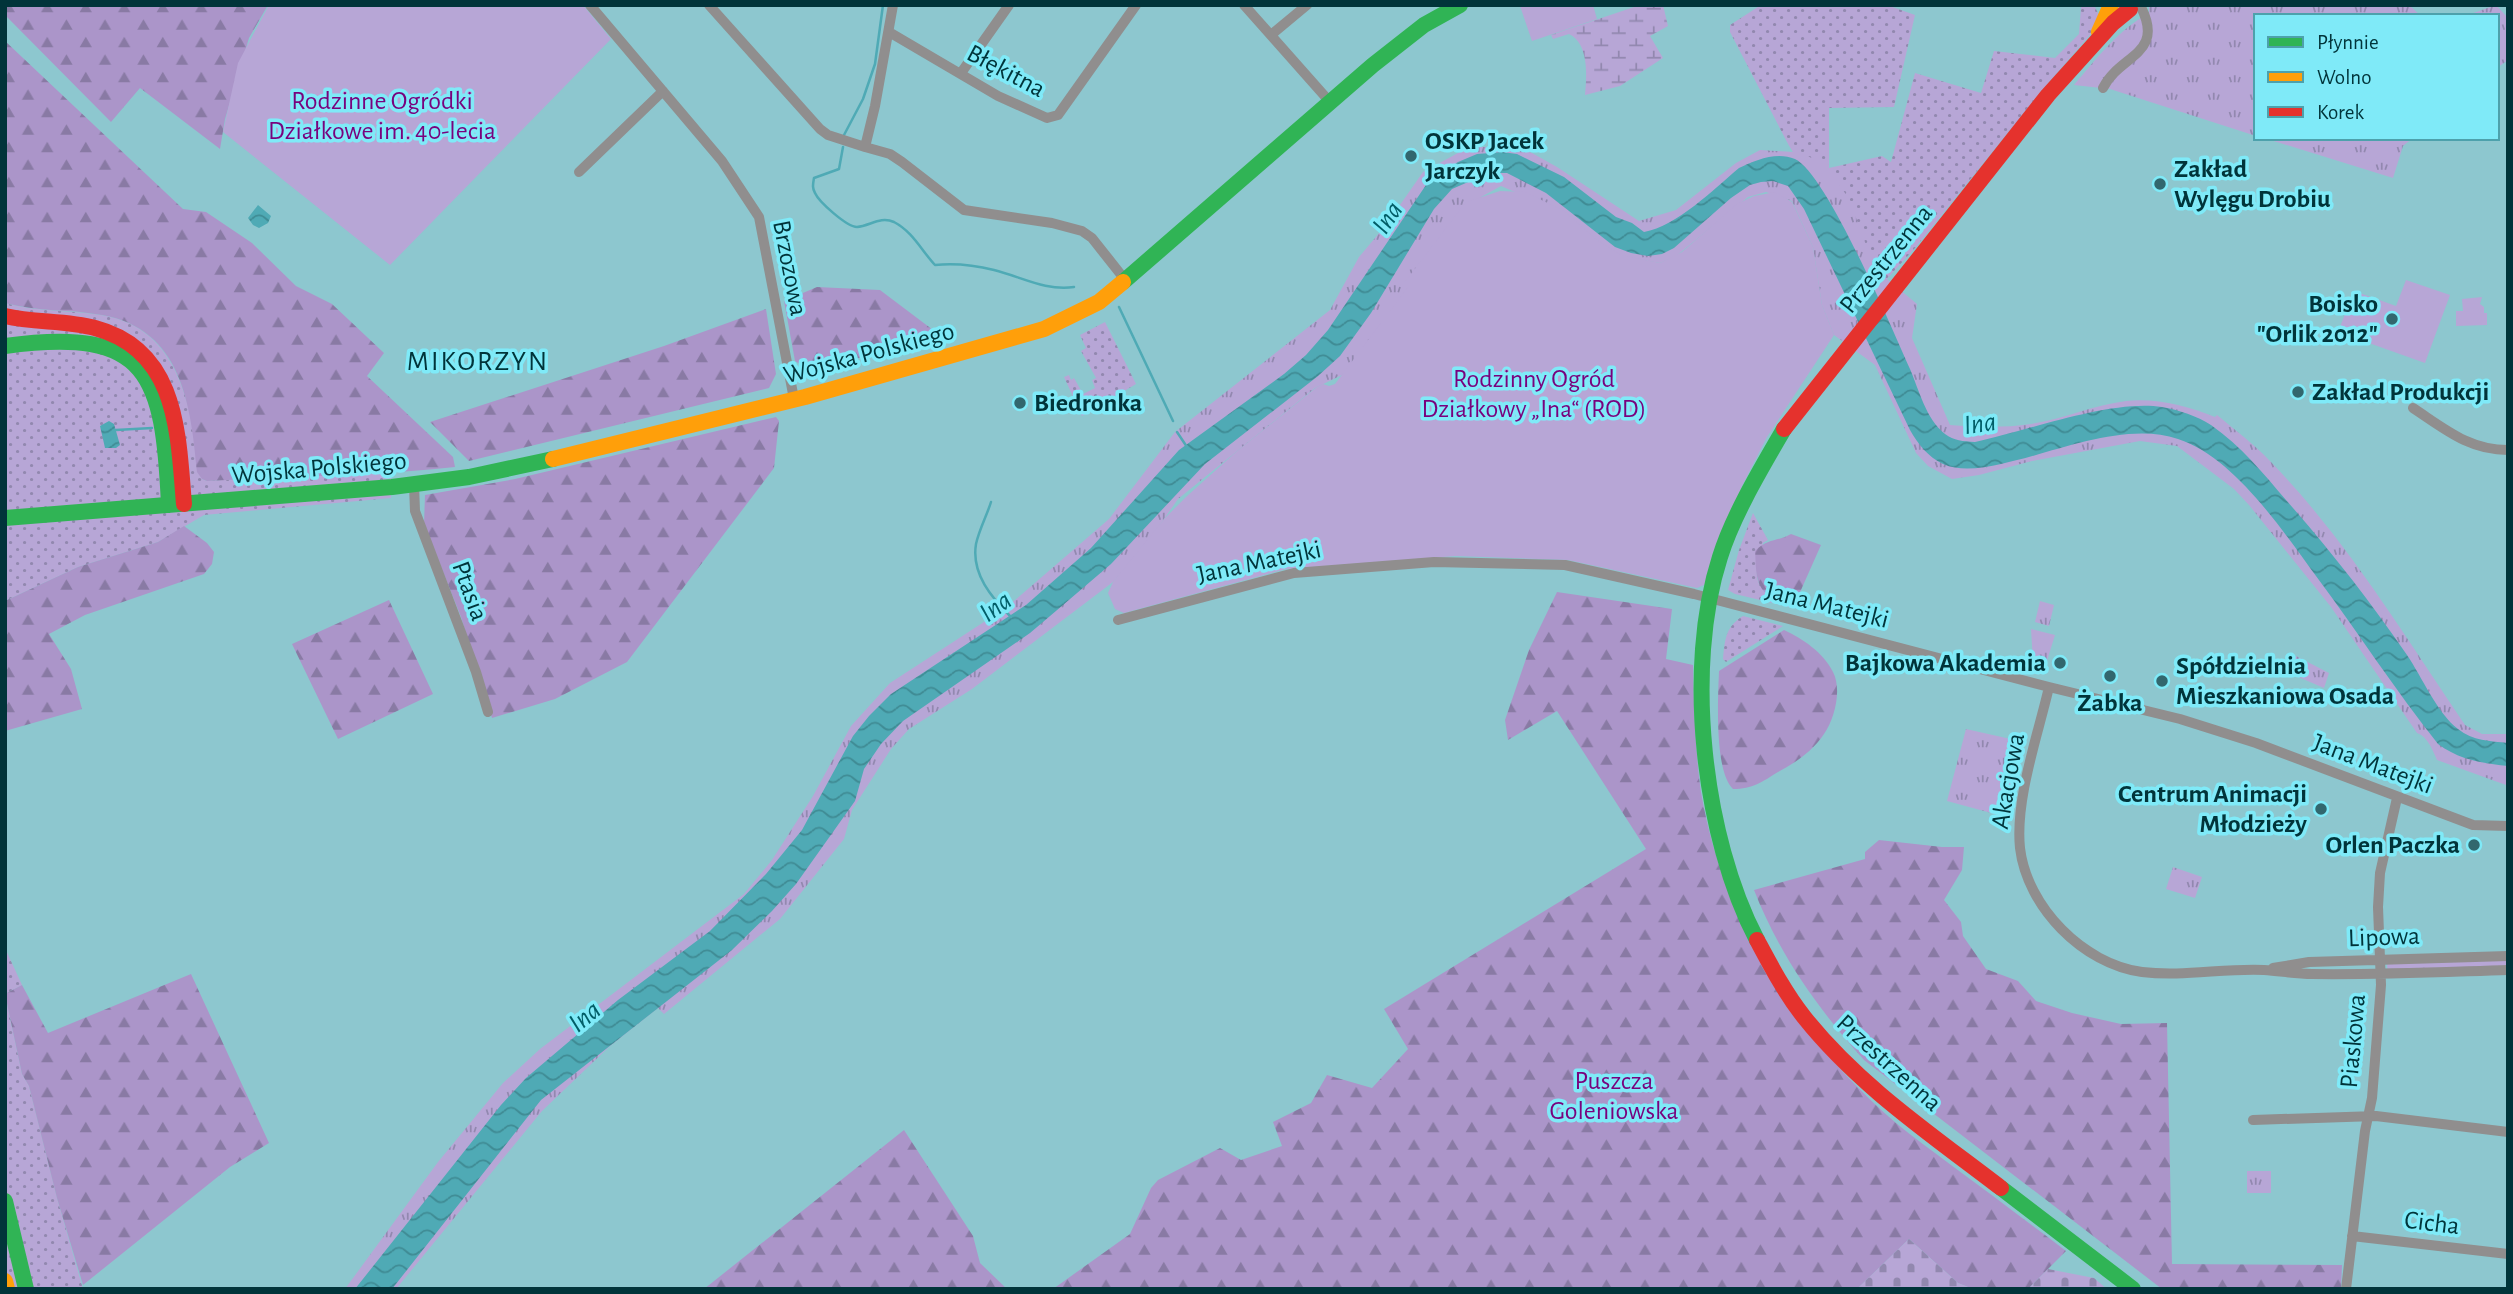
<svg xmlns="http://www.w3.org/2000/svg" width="2513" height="1294" font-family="'Alegreya Sans',sans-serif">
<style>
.grass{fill:url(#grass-dots)}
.forest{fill:url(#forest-firs)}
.wetland{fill:url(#wetland-marsh)}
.cemetery{fill:url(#cemetery-stones)}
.park{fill:url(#park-tufts)}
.garden{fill:#b7a6d6}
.water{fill:url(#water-waves)}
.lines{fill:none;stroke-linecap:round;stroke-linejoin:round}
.stream{stroke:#4faab5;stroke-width:2.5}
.street{stroke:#908e8e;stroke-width:10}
.fast{stroke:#30b455;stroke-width:16}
.slow{stroke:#ff9f0a;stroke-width:16}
.jam{stroke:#e5322d;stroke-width:16}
.poi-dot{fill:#32676e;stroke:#7feaf8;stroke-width:2.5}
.labels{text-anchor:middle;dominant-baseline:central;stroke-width:7;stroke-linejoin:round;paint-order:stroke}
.street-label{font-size:26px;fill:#01343a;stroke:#7feaf8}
.park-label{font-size:26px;fill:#79027d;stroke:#7feaf8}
.poi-label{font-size:26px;font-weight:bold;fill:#01343a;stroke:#7feaf8;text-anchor:start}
.water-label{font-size:28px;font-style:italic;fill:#025e68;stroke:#7feaf8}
.neighbourhood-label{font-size:28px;letter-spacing:2px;fill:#01343a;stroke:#7feaf8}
</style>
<defs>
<pattern id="grass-dots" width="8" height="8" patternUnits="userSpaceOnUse" patternTransform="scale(1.75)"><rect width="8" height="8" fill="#b7a6d6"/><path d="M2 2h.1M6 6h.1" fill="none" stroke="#9288af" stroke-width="1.8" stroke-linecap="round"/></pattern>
<pattern id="forest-firs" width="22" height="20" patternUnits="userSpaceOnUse" patternTransform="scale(1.75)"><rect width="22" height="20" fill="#ab95c9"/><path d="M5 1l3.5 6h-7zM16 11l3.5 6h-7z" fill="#897aa4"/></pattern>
<pattern id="wetland-marsh" width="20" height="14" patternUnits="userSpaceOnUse" patternTransform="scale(1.75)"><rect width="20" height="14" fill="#b7a6d6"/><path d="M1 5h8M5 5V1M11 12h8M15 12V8" fill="none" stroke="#9288af"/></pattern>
<pattern id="cemetery-stones" width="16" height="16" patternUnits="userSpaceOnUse" patternTransform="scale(1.75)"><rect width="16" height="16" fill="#b7a6d6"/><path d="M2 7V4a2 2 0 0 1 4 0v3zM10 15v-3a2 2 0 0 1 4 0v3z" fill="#9288af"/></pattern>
<pattern id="park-tufts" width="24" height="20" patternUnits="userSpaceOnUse" patternTransform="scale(1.75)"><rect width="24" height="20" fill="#b7a6d6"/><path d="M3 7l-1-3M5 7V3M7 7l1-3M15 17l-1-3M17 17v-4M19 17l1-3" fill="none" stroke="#9288af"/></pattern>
<pattern id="water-waves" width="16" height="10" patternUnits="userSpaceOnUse" patternTransform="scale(1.75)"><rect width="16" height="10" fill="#4faab5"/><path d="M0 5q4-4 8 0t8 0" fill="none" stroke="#3f8b94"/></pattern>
</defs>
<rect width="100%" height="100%" fill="#8dc7cf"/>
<!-- grass -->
<path class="grass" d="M1761,5H1887L1915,15L1894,107L1829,108V168L1882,156L1891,162L1915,73L1981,93L1994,51L2055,58L2079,34L2081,7L2074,5H2094L2100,17L2094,30L2042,90L1915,248L1875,292L1787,142L1730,32V25Z
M5,303C37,312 69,310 101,315C183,328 191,413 202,479L207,481L316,474H391V498L204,515L158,542L78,567L5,601Z
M1105,322L1136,384L1082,416L1064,377L1069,375L1071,380L1074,378L1083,394L1095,388L1092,380L1096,378L1081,351L1086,348L1080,335Z
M1753,513L1768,540L1763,543C1761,553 1756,567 1757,577C1761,601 1786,590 1793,608L1735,594L1728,590L1739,550Z
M1743,616L1783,626L1726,662L1723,659C1725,640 1725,627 1743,616Z
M5,948L22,985L5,994Z
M5,995L22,1074L29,1086L57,1198L83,1289H5Z"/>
<!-- forest -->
<path class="forest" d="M5,5H268L249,38L225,119L220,149L140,88L111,122L5,15Z
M5,41L183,209L206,212L252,243L296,286L332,304L384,353L367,376L453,457L455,467C373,476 290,476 207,481L202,479L197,472C191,406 182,329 102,315C69,309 38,312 5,303Z
M817,287L880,290L937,333L903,346L811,371L795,361L784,301Z
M766,309L776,374L769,388L469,461L430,422L664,346Z
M776,417L779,421L774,468L627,662L555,699L492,718L461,617L424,524L425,495L515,479Z
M184,526L207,543L214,552L212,564L204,574L85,615L49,634L71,669L82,709L5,731V601L78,567L158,542Z
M1791,534L1821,545L1793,608C1787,592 1770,601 1762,589C1755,579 1756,563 1755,551C1768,538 1777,542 1791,534Z
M1557,592L1672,609L1666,659L1693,665C1694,707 1695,750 1701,792C1723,922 1797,1038 1896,1123C1914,1138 1933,1151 1951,1165C1989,1193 2028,1222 2066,1251L2028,1289H1973L1958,1283L1909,1239L1857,1289H1053L1130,1234L1151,1188L1158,1180L1220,1148L1241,1160L1282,1146L1273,1122L1311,1103L1327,1075L1372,1088L1408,1049L1384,1009L1646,849L1557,711L1508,740L1505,720L1529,650Z
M389,600L433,694L338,739L292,644Z
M1784,630C1803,639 1823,652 1833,672C1842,689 1835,718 1824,734C1813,751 1795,763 1778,772C1762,782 1753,789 1733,789C1714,771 1718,698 1719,671Z
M1879,840L1942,847H1964L1962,870L1944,900L1961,922L1963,936L1986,969L2018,981L2036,1001L2072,1013L2121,1024L2167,1023L2172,1264L2342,1265L2341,1289H2162L1864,1060C1818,1009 1779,954 1754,890L1865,859V852Z
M191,974L269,1143L230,1167L83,1285L57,1198L29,1086L22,1074L5,994L22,985L48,1033Z
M904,1130L973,1236L980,1263L1007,1289H704Z"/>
<!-- wetland -->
<path class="wetland" d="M1640,5H1663L1668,26L1650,36L1663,58L1620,86L1585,95C1587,77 1589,43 1569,34L1553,39L1551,35Z"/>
<!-- cemetery -->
<path class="cemetery" d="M1909,1239L1958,1283L1973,1289H1857Z
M2048,1269L2094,1278L2107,1289H2028Z"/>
<!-- park -->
<path class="park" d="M2149,5H2409L2421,16H2256V136L2110,89L2074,85C2096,59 2118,30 2149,13Z
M2496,5L2508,18V60L2497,68V16H2465Z
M2264,138H2413L2403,146L2393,178Z
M1788,144L1828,168L1849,199L1875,269L1917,304L1912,338L1950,425C1977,427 2004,428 2031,424C2063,419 2094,405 2126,401C2157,398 2187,406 2215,417L2217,415C2235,430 2254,444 2270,461C2346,539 2404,635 2465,725L2482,734H2508L2506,785L2437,760C2432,749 2428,737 2417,733L2331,607L2249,505L2234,489L2177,446L2140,441L2032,461L1979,475L1952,479L1928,466L1916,453L1875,365L1834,335L1822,305L1813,247L1792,201L1766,192L1748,197L1676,256L1660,263L1614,255L1566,214L1501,186L1481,197L1346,373L1315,388L1178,499L1143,549L1113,582L972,689L909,729L891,749L852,810L844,839L780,919L664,1014L658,1008L610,1046L542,1111L396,1289H345L438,1162L503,1083L540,1049L744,894L772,860L813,796L851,726L890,683L1007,607L1109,519L1175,432L1330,310L1359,257L1386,225L1423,172L1469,147H1510L1532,153L1557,167L1639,221L1676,210L1736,163L1760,150L1794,152Z
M2040,601L2054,605L2049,626L2035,622Z
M2031,629L2055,635L2046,664L2033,662Z
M2296,656L2329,673L2324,688L2289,673Z
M1966,729L2024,742L2006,817L1947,801Z
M2173,867L2202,877L2195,898L2166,889Z
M2508,959V967L2388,970L2387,966L2388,963Z
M2247,1171H2271V1193H2247Z"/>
<!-- garden -->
<path class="garden" d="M269,5H583L611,39L390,265L223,132L238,63Z
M1524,5H1593L1597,19L1532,41L1520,6Z
M1500,191L1525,192L1564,211L1597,240L1621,255L1660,263L1682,252L1737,204L1754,196L1775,192L1792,202L1813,247L1822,305L1834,335L1767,437L1742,486L1706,584L1697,588L1568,560L1456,556L1286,569L1124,613L1115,609L1108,593L1113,582L1165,518L1186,497L1236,452L1317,387L1323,384L1329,386L1335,384L1408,287L1404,283L1466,202Z
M2406,280L2450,295L2425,363L2338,332L2354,291L2396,306Z
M2482,297L2480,304L2484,307V313H2487V325L2456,326V311H2463L2462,299Z"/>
<!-- water -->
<path class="water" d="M1502,152L1517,154L1564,177L1616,217L1632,223L1644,232C1677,226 1714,189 1739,168C1755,160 1777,151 1795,159C1827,174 1893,331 1910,369C1919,390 1926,419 1945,434C1954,441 1963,441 1975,442C2027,431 2111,399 2162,407C2179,410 2197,416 2211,425C2241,446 2263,473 2286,500C2330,550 2370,601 2407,655C2422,677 2437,713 2458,729C2473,741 2490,741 2508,743V766C2481,763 2460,760 2438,744C2395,690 2357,631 2316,576C2282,530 2234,457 2178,439C2124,421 2054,453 2001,464C1982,468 1961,472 1943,464C1928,457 1918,444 1910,430L1804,209L1788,186L1773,181L1761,182L1750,185L1731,198L1674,248L1662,254L1648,256L1631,253L1615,247L1546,193L1507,173H1489L1452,189L1434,209L1371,313L1340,356L1318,376L1205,464L1111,564L1063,605L1030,633L903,721L881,744L864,769L855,801L796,884L772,911L732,950L541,1100L392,1289H355L501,1105L526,1078L618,1000L710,931L766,874L802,830L853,736L869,716L891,694L1026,605L1091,548L1179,450L1284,374L1306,355L1328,330L1428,182L1458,162L1477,154Z
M258,205L271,216L268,223L259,228L253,225L248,218Z
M109,421L114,424L120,445L116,448H105L100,426Z"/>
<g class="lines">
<!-- stream -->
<path class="stream" d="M844,135L863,99L875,64L883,5
M843,147L839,169L814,178C813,184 812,188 815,193C819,202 847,227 857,227C870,226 880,216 894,222C913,232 921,250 935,265C955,263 974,265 994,270C1022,277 1045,291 1074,287
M1119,307L1173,421
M116,430L152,428
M1177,432L1187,447
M991,502C987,515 979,530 976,544C971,574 992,598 1011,617"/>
<!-- street -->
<path class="street" d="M590,5L722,161L759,217L794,399
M709,5L820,129L828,135L865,147
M893,5L875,106L865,147L890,154L902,162L964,210L1052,223L1082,231L1092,238L1126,281
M1244,5L1330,102
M889,32L998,96L1047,118L1058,115L1136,5
M1271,35L1307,5
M961,73L1009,5
M2103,88C2120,54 2165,55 2141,7
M579,172L663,91
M2413,408C2445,429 2469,450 2508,450
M414,485L415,511L476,672L488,712
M1118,620L1294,573L1434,562L1565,565L1694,594L2049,687L2180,719L2256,743L2473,825L2508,826
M2049,687C2038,735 2015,799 2020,848C2027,907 2083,964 2142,972C2183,977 2224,968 2264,970C2280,971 2296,974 2312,974C2377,975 2442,972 2508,970
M2273,968L2309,962L2508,956
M2253,1120L2376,1116L2508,1132
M2352,1236L2508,1254
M2346,1289L2365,1131L2372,1098L2381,985L2378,907L2380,873L2397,798"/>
<!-- fast -->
<path class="fast" d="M1123,282L1373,65L1424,25L1460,5
M5,346C150,326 163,375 169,505
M5,518L392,487L469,477L553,459
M1757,940C1703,837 1684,668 1720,557C1733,515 1762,467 1784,429
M2001,1188L2133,1289
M5,1201L26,1289"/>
<!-- slow -->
<path class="slow" d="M2099,32L2111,5
M553,459L805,397L1044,329L1099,302L1123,282
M5,1281L7,1289"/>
<!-- jam -->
<path class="jam" d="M5,316C35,323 66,320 95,328C178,350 178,433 184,504
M1784,429L2048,95L2113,23L2130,9
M1757,940C1771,966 1785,993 1804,1017C1859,1086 1932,1135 2001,1188"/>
</g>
<!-- markers -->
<g class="poi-dot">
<circle cx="1411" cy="156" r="7"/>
<circle cx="2160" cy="184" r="7"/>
<circle cx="2392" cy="319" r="7"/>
<circle cx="2298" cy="392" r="7"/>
<circle cx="1020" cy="403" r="7"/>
<circle cx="2060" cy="663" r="7"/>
<circle cx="2110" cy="676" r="7"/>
<circle cx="2162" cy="681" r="7"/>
<circle cx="2321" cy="809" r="7"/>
<circle cx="2474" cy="845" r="7"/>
</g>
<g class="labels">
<!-- street labels -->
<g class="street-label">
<text transform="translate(1006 71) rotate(28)">Błękitna</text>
<text transform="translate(1886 259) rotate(-51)">Przestrzenna</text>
<text transform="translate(790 268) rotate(79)">Brzozowa</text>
<text transform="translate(869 353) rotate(-15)">Wojska Polskiego</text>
<text transform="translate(319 468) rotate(-5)">Wojska Polskiego</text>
<text transform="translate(1259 562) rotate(-12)">Jana Matejki</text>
<text transform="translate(470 591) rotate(70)">Ptasia</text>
<text transform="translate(1827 605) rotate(14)">Jana Matejki</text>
<text transform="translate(2373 764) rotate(21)">Jana Matejki</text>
<text transform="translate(2008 781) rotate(-80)">Akacjowa</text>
<text transform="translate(2384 937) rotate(-2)">Lipowa</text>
<text transform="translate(2353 1041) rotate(-85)">Piaskowa</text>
<text transform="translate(1889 1063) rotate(42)">Przestrzenna</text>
<text transform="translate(2432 1223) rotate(7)">Cicha</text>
</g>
<!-- park labels -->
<g class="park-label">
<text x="382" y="101">Rodzinne Ogródki<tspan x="382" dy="30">Działkowe im. 40-lecia</tspan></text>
<text x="1534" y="379">Rodzinny Ogród<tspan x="1534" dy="30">Działkowy „Ina“ (ROD)</tspan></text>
<text x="1614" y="1081">Puszcza<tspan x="1614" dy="30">Goleniowska</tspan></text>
</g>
<!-- poi labels -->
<g class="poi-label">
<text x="1425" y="141">OSKP Jacek<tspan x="1425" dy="30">Jarczyk</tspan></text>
<text x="2174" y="169">Zakład<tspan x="2174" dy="30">Wylęgu Drobiu</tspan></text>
<text x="2378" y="304" text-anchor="end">Boisko<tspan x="2378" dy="30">"Orlik 2012"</tspan></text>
<text x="2312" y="392">Zakład Produkcji</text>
<text x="1034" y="403">Biedronka</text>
<text x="2046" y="663" text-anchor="end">Bajkowa Akademia</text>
<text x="2176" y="666">Spółdzielnia<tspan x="2176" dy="30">Mieszkaniowa Osada</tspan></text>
<text x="2110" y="703" text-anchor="middle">Żabka</text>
<text x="2307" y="794" text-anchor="end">Centrum Animacji<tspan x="2307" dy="30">Młodzieży</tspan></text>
<text x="2460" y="845" text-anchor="end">Orlen Paczka</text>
</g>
<!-- water labels -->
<g class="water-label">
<text transform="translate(1388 218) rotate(-56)">Ina</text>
<text transform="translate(1980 424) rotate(-8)">Ina</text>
<text transform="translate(996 607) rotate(-36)">Ina</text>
<text transform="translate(585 1017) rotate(-39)">Ina</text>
</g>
<!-- neighbourhood labels -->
<g class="neighbourhood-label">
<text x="478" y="362">MIKORZYN</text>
</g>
</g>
<!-- border -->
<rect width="2513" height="1294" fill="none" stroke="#01343a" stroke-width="14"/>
<!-- legend -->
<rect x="2254" y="14" width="245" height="126" fill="#7feaf8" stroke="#4da1ac" stroke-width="2"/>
<rect x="2268" y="37" width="35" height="10" fill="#30b455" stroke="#4da1ac" stroke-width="2"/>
<text x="2317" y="49" font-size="21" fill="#01343a">Płynnie</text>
<rect x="2268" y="72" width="35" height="10" fill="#ff9f0a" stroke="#4da1ac" stroke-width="2"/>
<text x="2317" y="84" font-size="21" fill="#01343a">Wolno</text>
<rect x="2268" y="107" width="35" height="10" fill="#e5322d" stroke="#4da1ac" stroke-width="2"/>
<text x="2317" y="119" font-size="21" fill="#01343a">Korek</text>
</svg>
